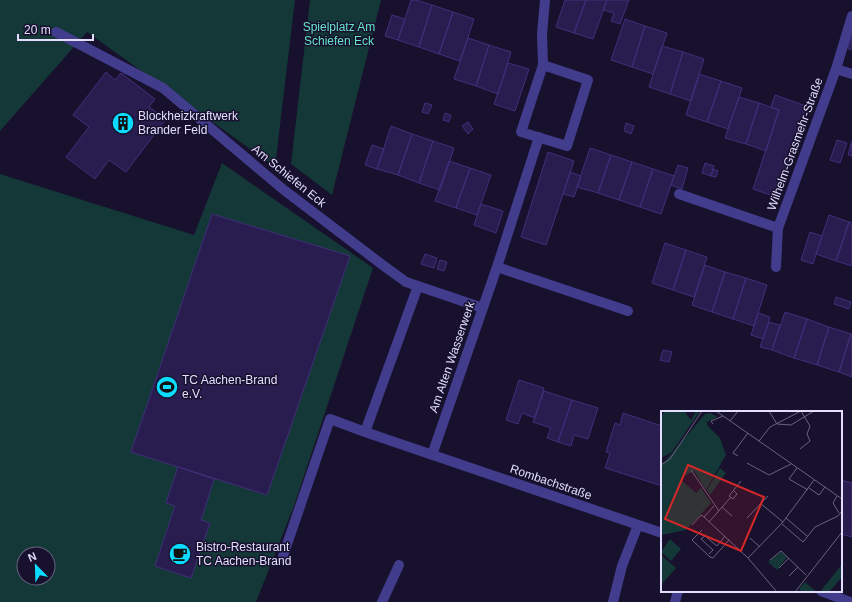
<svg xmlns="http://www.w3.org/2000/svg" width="852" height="602" font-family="Helvetica,sans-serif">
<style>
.green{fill:#143738;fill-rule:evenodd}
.building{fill:#291d4f;stroke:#412e7b}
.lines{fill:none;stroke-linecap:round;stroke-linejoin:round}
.minor{stroke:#423c8d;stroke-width:10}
.labels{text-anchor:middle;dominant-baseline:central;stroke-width:3;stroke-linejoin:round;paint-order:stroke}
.park-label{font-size:12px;fill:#65e4ca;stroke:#17112d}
.poi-label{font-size:12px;fill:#e3deff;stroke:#17112d;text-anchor:start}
.street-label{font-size:12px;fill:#e3deff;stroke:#17112d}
.inset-road{fill:none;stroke:#696381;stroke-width:1}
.view{fill:#d62828;fill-opacity:0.15;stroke:#d62828;stroke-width:2}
.inset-edge{fill:none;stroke:#e3deff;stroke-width:2}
</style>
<rect width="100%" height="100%" fill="#17112d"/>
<!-- green -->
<path class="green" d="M0,0H295L275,167L87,32L0,131Z
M310,0H381L332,195L291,164Z
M222,163L373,268L294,506L256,602H0V174L194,235ZM24,554H48V578H24Z"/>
<!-- building -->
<path class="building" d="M411,0H416L432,5L419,47L398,40Z
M565,0H586L574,33L556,27Z
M586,0H607L593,39L574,33Z
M607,0H629L620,24L611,21L614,13L603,10Z
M432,5L453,12L439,54L419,47Z
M453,12L474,19L460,61L439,54Z
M392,15L405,19L398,40L385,36Z
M625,19L645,26L632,67L611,60Z
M645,26L667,33L653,74L632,67Z
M852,35V49H848Z
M468,38L489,45L476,86L454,79Z
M489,45L511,52L498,94L476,86Z
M662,46L683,52L670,94L649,87Z
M683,52L704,59L691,101L670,94Z
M508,63L529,69L515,111L494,104Z
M106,72L115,80L121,73L155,99L149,107L166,119L126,172L109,160L95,179L66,157L89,127L73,115Z
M699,74L721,81L707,122L686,115Z
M721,81L742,88L728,129L707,122Z
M775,95L806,106L776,197L753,189L779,110L771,107Z
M739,97L759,103L746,144L725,138Z
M425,103L432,105L428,114L422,112Z
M759,103L779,110L766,151L746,144Z
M445,113L451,115L449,122L443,120Z
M468,122L473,129L468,134L462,126Z
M626,123L634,126L631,134L624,131Z
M391,126L412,134L398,175L377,169Z
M412,134L433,141L419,183L398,175Z
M837,140L847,143L840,163L830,160Z
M433,141L454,148L440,190L419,183Z
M852,141V156L848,155Z
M372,145L384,149L377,169L365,165Z
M590,148L611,155L598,193L577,187Z
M548,152L574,161L546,245L521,237Z
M611,155L632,162L619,200L598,193Z
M449,161L470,168L456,208L435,201Z
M632,162L653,169L640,207L619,200Z
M705,163L714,166L711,176L702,173Z
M678,165L688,168L682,189L671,185Z
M470,168L491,175L477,215L456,208Z
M653,169L674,176L661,214L640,207Z
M713,169L718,171L716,177L711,176Z
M570,172L581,176L574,197L563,194Z
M481,204L503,211L496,233L474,225Z
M212,214L350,256L267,495L131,452Z
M829,215L849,222L836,261L816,254Z
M849,222L852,223V266L836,261Z
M810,232L822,236L813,264L801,260Z
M665,243L686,250L673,290L652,283Z
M686,250L707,257L694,297L673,290Z
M425,254L437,258L434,268L421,264Z
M440,260L447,262L444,271L437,269Z
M705,265L725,272L712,312L692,305Z
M725,272L746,278L733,319L712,312Z
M746,278L767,285L754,326L733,319Z
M836,297L851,302L849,309L834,304Z
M785,312L807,319L794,358L772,350Z
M758,313L770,317L763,339L751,335Z
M807,319L829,327L817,365L794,358Z
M769,322L780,325L772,350L760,347Z
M829,327L851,334L839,372L817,365Z
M851,334H852V377L839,372Z
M663,350L672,352L669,362L660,360Z
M519,380L544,388L535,418L522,413L518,424L506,420Z
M544,391L572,400L558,442L547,438L551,428L533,422Z
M572,400L598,408L588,439L574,435L571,446L558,442Z
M623,413L662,426V486L605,468L610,453L606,452L615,423L620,425Z
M178,467L214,479L201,520L210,523L191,578L155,566L175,506L166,503Z
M841,480L852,483V537L841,534Z"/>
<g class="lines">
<!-- minor -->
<path class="minor" d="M56,32L163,88L284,190L384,266L406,282L483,308
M543,65L588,80L567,146L521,132L543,65L542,34L545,0
M836,69L852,74
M679,194L778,228
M497,267L628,311
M776,267L778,228L836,69L852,16
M418,286L365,432L662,533
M432,455L497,267L539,137
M283,556L330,419L365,432
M821,591L850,602
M382,602L399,565
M613,602L622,566L638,525
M675,602L678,591"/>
</g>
<!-- icons -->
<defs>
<g id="building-disc" transform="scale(1.15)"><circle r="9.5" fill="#0adbff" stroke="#17112d"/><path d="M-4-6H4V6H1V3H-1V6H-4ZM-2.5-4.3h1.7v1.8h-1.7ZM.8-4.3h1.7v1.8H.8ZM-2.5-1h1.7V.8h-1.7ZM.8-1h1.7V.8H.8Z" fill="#111"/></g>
<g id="stadium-disc" transform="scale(1.15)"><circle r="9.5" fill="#0adbff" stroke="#17112d"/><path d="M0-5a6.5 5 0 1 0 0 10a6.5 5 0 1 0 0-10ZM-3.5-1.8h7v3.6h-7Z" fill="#111"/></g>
<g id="cafe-disc" transform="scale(1.15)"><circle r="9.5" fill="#0adbff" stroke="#17112d"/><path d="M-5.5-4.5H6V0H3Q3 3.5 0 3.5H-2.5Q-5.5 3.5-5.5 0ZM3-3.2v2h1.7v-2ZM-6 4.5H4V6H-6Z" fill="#111"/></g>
</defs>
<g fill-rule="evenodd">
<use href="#building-disc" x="123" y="123"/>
<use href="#stadium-disc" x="167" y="387"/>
<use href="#cafe-disc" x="180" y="554"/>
</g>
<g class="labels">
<!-- park labels -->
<g class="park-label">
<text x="339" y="27">Spielplatz Am<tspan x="339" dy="14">Schiefen Eck</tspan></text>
</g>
<!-- poi labels -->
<g class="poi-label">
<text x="138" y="116">Blockheizkraftwerk<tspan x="138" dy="14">Brander Feld</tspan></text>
<text x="182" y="380">TC Aachen-Brand<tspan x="182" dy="14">e.V.</tspan></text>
<text x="196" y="547">Bistro-Restaurant<tspan x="196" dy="14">TC Aachen-Brand</tspan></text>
</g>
<!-- street labels -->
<g class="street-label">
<text transform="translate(795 144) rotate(-70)">Wilhelm-Grasmehr-Straße</text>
<text transform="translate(289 176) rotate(39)">Am Schiefen Eck</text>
<text transform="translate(452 357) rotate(-71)">Am Alten Wasserwerk</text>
<text transform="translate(551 482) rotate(19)">Rombachstraße</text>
</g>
</g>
<!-- overview -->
<g transform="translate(661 411)">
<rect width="181" height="181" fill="#17112d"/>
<path d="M4,0H23L30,9L35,0H39L11,41L0,47V5ZM49,2L56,6L46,11V14L59,27L65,44L45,79L33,60L21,66L20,69L35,82L40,77L50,92L25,119L0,124V55L44,3ZM59,57L65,62L49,84L46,79ZM9,128L20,138L10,150L0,141ZM120,141L126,146L116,159L107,151ZM0,144L15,157L0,174ZM181,153V166L168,181H159ZM144,171L156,181H141L138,178Z" fill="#143738"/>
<path class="inset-road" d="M55,0L181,88M108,0L116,13L130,14L153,0M69,10L77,0M52,13L50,10L62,5M98,30L109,16L140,0M139,38L149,30L146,23L149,15L140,0M77,45L72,42L87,22M86,52L108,64L130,53M0,54L9,48L41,0M136,57L128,68L147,79M30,59L58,100M148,77L158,84L164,76M73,80L76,83L72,88L68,85L80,70M176,85L172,92L178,102M99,92L122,111M53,95L43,106L87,147L116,181M61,96L71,105M86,107L107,85M125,107L146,125M48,111L70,86M121,113L142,131L154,116L177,105L181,100M31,114L40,104L43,106M41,119L31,129L49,146L52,147L68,129M89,127L99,136M48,143L52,139L40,128L44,125L56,135L64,125M87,147L122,111L153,69M109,149L120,140L145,164M118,157L128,147M128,165L137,156M134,181L181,121"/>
<path class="view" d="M27,54L103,86L80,140L4,108Z"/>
<rect width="181" height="181" class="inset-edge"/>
</g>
<!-- north arrow -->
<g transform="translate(36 566) rotate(337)"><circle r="19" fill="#17112d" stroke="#696381"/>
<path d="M0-3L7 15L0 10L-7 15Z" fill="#0adbff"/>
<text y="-6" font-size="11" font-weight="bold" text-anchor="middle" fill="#e3deff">N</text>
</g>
<!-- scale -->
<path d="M18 34v6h75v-6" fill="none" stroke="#e3deff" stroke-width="2"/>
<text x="24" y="34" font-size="12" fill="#e3deff" stroke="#17112d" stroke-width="3" paint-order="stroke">20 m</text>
</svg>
